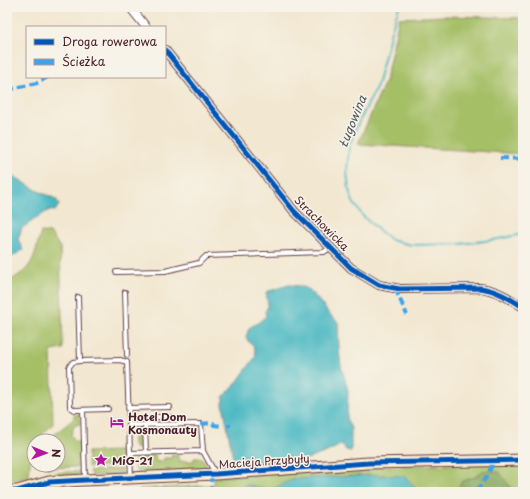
<svg xmlns="http://www.w3.org/2000/svg" width="530" height="499" font-family="'Playpen Sans',sans-serif">
<style>
.green{fill:#a5bf66;stroke:#786f48}
.forest{fill:#84a65b;stroke:#676243}
.water{fill:#4ab8c2;stroke:#4a6c76}
.lines{fill:none;stroke-linecap:round;stroke-linejoin:round}
.stream{stroke:#4ab8c2;stroke-width:2}
.lane-casing{stroke:#633d44;stroke-width:6}
.street-casing{stroke:#633d44;stroke-width:10}
.secondary-casing{stroke:#633d44;stroke-width:13}
.lane{stroke:#fff;stroke-width:4}
.street{stroke:#fff;stroke-width:8}
.secondary{stroke:#fde5c5;stroke-width:11}
.quiet{stroke:#40a2eb;stroke-width:4;stroke-dasharray:8 4;stroke-linecap:butt}
.cycleway-casing{stroke:#f7f3e8;stroke-width:8}
.cycleway{stroke:#0057b8;stroke-width:5}
.labels{text-anchor:middle;dominant-baseline:central;stroke-width:3;stroke-linejoin:round;paint-order:stroke}
.street-label{font-size:11px;fill:#4a1f2b;stroke:#f7f3e8}
.poi-label{font-size:11px;font-weight:bold;fill:#4a1f2b;stroke:#f7f3e8;text-anchor:start}
.water-label{font-size:12px;font-style:italic;fill:#4a5560;stroke:#f7f3e8}
</style>
<rect width="100%" height="100%" fill="#f7f3e8"/>
<filter id="ink" filterUnits="userSpaceOnUse"><feTurbulence type="fractalNoise" baseFrequency=".025" numOctaves="2"/><feDisplacementMap in="SourceGraphic" scale="8" xChannelSelector="R" yChannelSelector="G"/><feConvolveMatrix kernelMatrix="1 2 1 2 8 2 1 2 1" color-interpolation-filters="sRGB"/></filter>
<filter id="wash" filterUnits="userSpaceOnUse"><feTurbulence type="fractalNoise" baseFrequency=".012" numOctaves="4" result="noise"/><feDisplacementMap in="SourceGraphic" scale="16" xChannelSelector="R" yChannelSelector="G"/><feGaussianBlur stdDeviation="0.9" result="paint"/><feColorMatrix in="noise" values="0 0 0 0 0 0 0 0 0 0 0 0 0 0 0 0 0 1.4 0 .05"/><feComposite in="paint" operator="in"/></filter>
<g filter="url(#wash)">
<rect width="100%" height="100%" fill="#f2e7d0"/>
<!-- green -->
<path class="green" d="M444,16L523,18V154L358,144L385,82L399,18Z
M41,232L50,233L60,247L63,349L51,351L53,424L36,441H34V447L30,462L29,478L7,480V282C34,268 33,260 41,232Z
M79,414L80,424L74,426L71,435L76,442H81V467L47,468L43,465H58V441H46L70,422L74,418V415Z
M137,429L141,432V447L137,449L133,446V431Z
M121,451V465L88,467V452Z
M155,455L156,462L164,461V458H171L172,455L178,456L179,461H194V458H200L204,460L207,469L137,473L134,464L136,459L141,456Z
M523,463V492H514L498,472L483,471L475,477L463,481L455,492H416V490L404,476L373,475L292,479C285,483 276,489 268,489C259,490 252,483 243,486L245,492H138L140,489L214,485V477L383,466Z
M122,469V474L92,476L89,471Z
M81,471L77,476L53,477V473Z"/>
<!-- forest -->
<path class="forest" d="M483,471L499,472L514,492H455L463,481L475,477Z"/>
<!-- water -->
<path class="water" d="M7,172L38,191L56,199L59,205L55,211L49,210L22,228L18,239L23,250L8,259Z
M289,285L300,286L308,289L320,302L330,315L338,322L339,350L341,366L348,390L347,420L351,428V451L346,450L343,446L340,445C326,454 291,467 276,460L237,463L233,458L223,404V397L235,385L256,356L254,346L248,341L246,337L249,328L259,322L266,316L265,312L268,306L266,292Z
M373,475L404,476L413,485L416,492H245L242,486C252,483 259,490 268,489C276,489 285,483 292,479Z"/>
<g class="lines">
<!-- stream -->
<path class="stream" d="M399,7L392,28L377,86L355,130L349,147L347,172L349,190L353,202L363,216L374,226L391,240L399,242L412,245L460,244L493,240L523,234"/>
</g>
</g>
<g filter="url(#ink)">
<g class="lines">
<!-- lane casing -->
<g class="lane-casing">
<path id="lane" d="M116,272L165,271L199,263L206,256L324,252L331,247
M125,292L127,355
M78,297L80,361L120,360L127,362L129,425
M80,361L73,362L69,367L70,407L75,410L108,409
M128,408L170,407
M83,410L85,479
M146,452L145,425L156,417H170
M130,453L203,451
M131,478L129,425L201,424L203,451L215,473"/>
</g>
<!-- street casing -->
<g class="street-casing">
<path id="street" d="M130,7L146,27
M165,50L294,211L351,268L379,285L389,287L400,289L480,288C496,290 509,298 523,307"/>
</g>
<!-- secondary casing -->
<g class="secondary-casing">
<path id="secondary" d="M7,491H17L49,482L85,480L216,474L368,463L523,460"/>
</g>
<!-- lane -->
<use href="#lane" class="lane"/>
<!-- street -->
<use href="#street" class="street"/>
<!-- secondary -->
<use href="#secondary" class="secondary"/>
<!-- quiet -->
<path class="quiet" d="M7,90L37,83L48,77
M500,158L523,159
M397,288L398,295L407,315
M201,424L213,423L214,425L222,426
M229,424V427
M211,474L212,492
M476,492C483,481 491,473 493,460"/>
<!-- cycleway casing -->
<g class="cycleway-casing">
<path id="cycleway" d="M165,50L294,211L351,268L379,285L389,287L400,289L480,288C496,290 509,298 523,307
M7,491H17L49,482L85,480L216,474L368,463L523,460"/>
</g>
<!-- cycleway -->
<use href="#cycleway" class="cycleway"/>
</g>
</g>
<!-- icons -->
<defs>
<g id="hotel-bare" transform="scale(1.08)"><path d="M-6-4.5h1.5V1H6V5H4.5V3h-9V5H-6ZM-4 0a1.8 1.8 0 1 1 3.6 0ZM.5 0V-2.5h3Q6-2.5 6 0Z" fill="#b5179e" stroke="#f7f3e8" stroke-width="2.5" paint-order="stroke"/></g>
<g id="sight-bare" transform="scale(1.08)"><path d="M0-6L1.8-2.2L6-1.7L2.9 1.2L3.7 5.4L0 3.3L-3.7 5.4L-2.9 1.2L-6-1.7L-1.8-2.2Z" fill="#b5179e" stroke="#f7f3e8" stroke-width="2.5" paint-order="stroke"/></g>
</defs>
<g fill-rule="evenodd">
<use href="#hotel-bare" x="117" y="422"/>
<use href="#sight-bare" x="101" y="460"/>
</g>
<g class="labels">
<!-- street labels -->
<g class="street-label">
<text transform="translate(322 223) rotate(45)">Strachowicka</text>
<text transform="translate(264 461) rotate(-4)">Macieja Przybyły</text>
</g>
<!-- poi labels -->
<g class="poi-label">
<text x="128" y="416">Hotel Dom<tspan x="128" dy="13">Kosmonauty</tspan></text>
<text x="112" y="460">MiG-21</text>
</g>
<!-- water labels -->
<g class="water-label">
<text transform="translate(352 121) rotate(-68)">Ługowina</text>
</g>
</g>
<!-- margin -->
<rect width="530" height="499" fill="none" stroke="#f7f3e8" stroke-width="24"/>
<!-- legend -->
<rect x="26" y="26" width="140" height="52" fill="#f7f3e8" stroke="#b29e9c"/>
<rect x="34" y="39" width="20" height="6" fill="#0057b8" stroke="#b29e9c"/>
<text x="62" y="46" font-size="12" fill="#4a1f2b">Droga rowerowa</text>
<rect x="34" y="59" width="20" height="6" fill="#40a2eb" stroke="#b29e9c"/>
<text x="62" y="66" font-size="12" fill="#4a1f2b">Ścieżka</text>
<!-- north arrow -->
<g transform="translate(46 453) rotate(91)"><circle r="19" fill="#f7f3e8" stroke="#b29e9c"/>
<path d="M0-3L7 15L0 10L-7 15Z" fill="#b5179e"/>
<text y="-6" font-size="11" font-weight="bold" text-anchor="middle" fill="#4a1f2b">N</text>
</g>
</svg>
